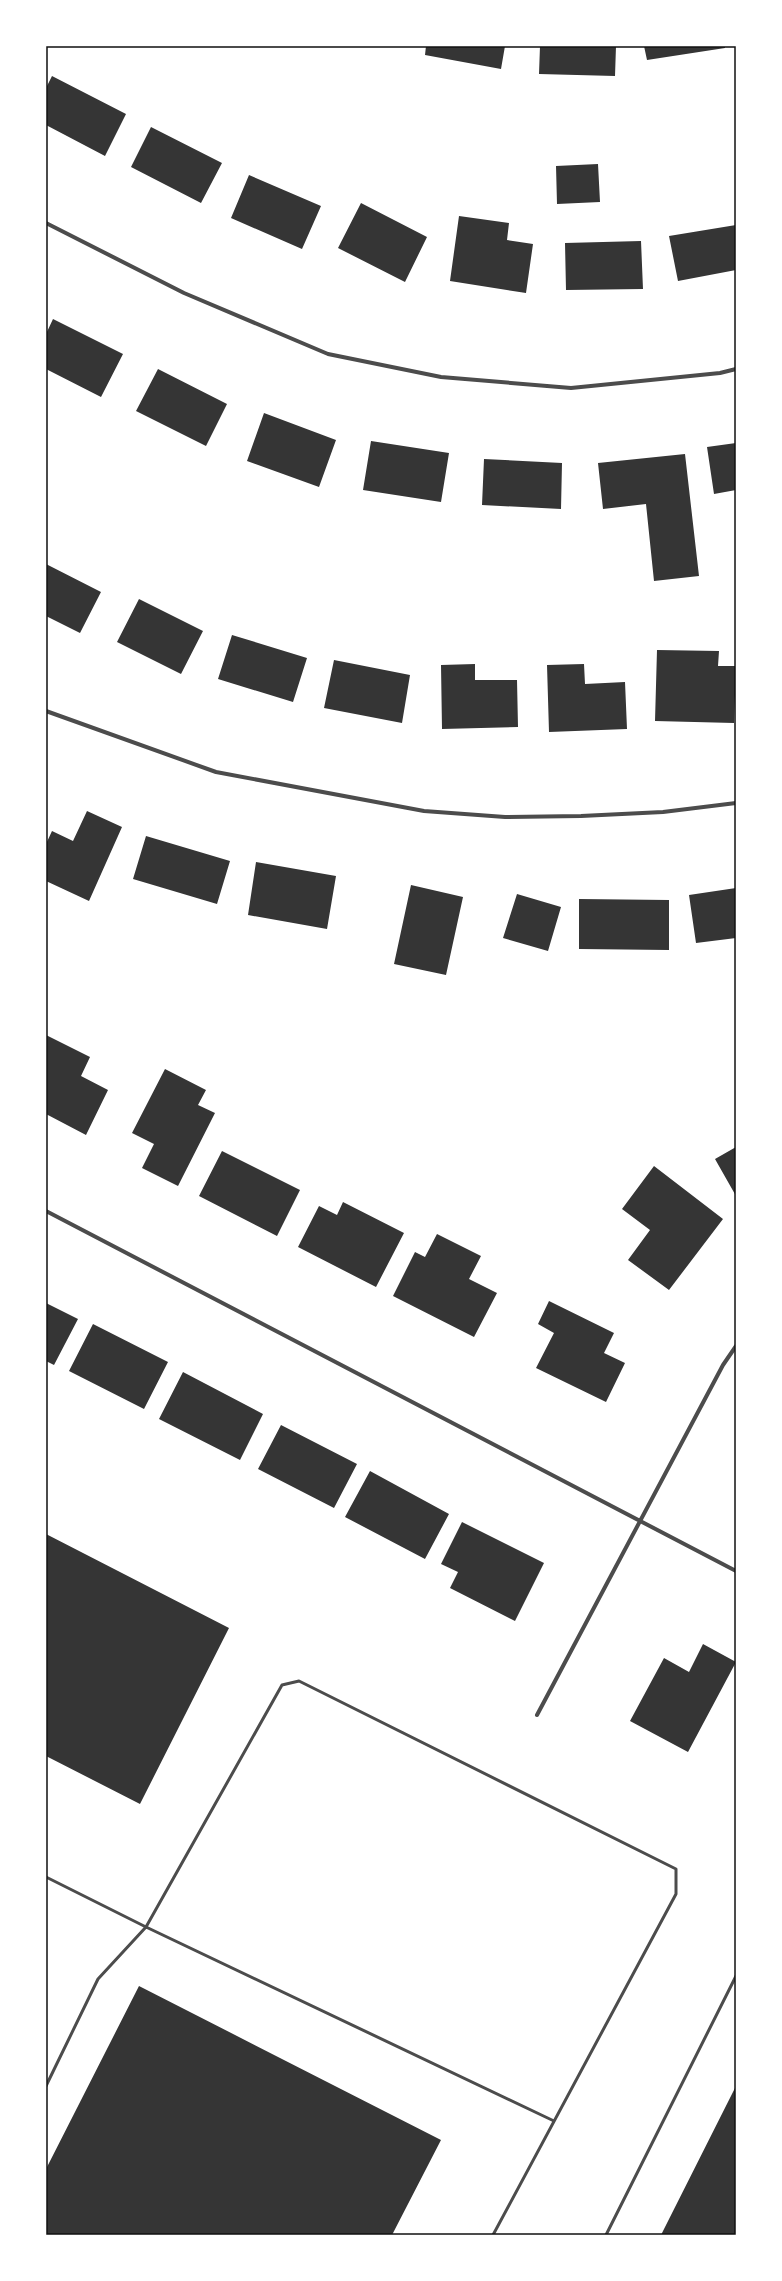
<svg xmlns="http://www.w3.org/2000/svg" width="782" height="2281" font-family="Lato,sans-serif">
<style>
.building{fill:#353535}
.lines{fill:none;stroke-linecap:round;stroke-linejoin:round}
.service{stroke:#4c4c4c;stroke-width:3}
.minor{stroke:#4c4c4c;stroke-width:4}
.neatline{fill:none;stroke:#111;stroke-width:1.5}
</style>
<rect width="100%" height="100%" fill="#fff"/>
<!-- building -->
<path class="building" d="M426,46H505L501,69L425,55Z
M540,46H616L615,76L539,74Z
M644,46H725V48L647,60Z
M52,76L126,114L105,156L46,125V88Z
M151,127L222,163L201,203L131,167Z
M598,164L600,202L557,204L556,166Z
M249,175L321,206L302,249L231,218Z
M361,203L427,237L405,282L338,248Z
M459,216L509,223L507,240L533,244L526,293L450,281Z
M736,225V270L678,281L669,236Z
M641,241L643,289L566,290L565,243Z
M53,319L123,354L101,397L46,369V334Z
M158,369L227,404L206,446L136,411Z
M264,413L336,440L319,487L247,461Z
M371,441L449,453L441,502L363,490Z
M736,443V490L714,494L707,447Z
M685,454L699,576L654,581L646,504L603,509L598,463Z
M484,459L562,463L561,509L482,505Z
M46,564L101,592L80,633L46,616Z
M139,599L203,631L181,674L117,642Z
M232,635L307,658L293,702L218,679Z
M657,650L719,651L718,666H736L734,723L655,721Z
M334,660L410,675L402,723L324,708Z
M475,664V680H517L518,727L442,729L441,665Z
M584,664L585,684L625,682L627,729L549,732L547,665Z
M87,811L122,827L89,901L46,881V844L52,831L73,841Z
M146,836L230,861L217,904L133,879Z
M256,862L336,876L327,929L248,915Z
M411,885L463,897L446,975L394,964Z
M736,888V938L696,943L689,895Z
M517,894L561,907L548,951L503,938Z
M579,899L669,900V950L579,949Z
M46,1035L90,1057L81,1076L108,1090L86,1135L46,1114Z
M165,1069L206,1090L198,1105L215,1113L178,1186L142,1168L154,1144L132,1133Z
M736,1147V1196L715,1159Z
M222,1151L300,1190L277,1236L199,1196Z
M654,1166L723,1219L669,1290L628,1260L650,1230L622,1209Z
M343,1202L404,1233L376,1287L298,1247L319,1206L337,1215Z
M437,1234L481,1256L469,1279L497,1293L474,1337L393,1296L415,1252L425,1257Z
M549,1301L614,1333L604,1353L625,1363L606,1402L536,1368L554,1333L538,1324Z
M46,1303L78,1319L54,1365L46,1361Z
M93,1324L168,1362L144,1409L69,1371Z
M183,1372L263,1414L240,1460L159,1419Z
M281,1425L357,1464L334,1508L258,1469Z
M370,1471L449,1514L425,1559L345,1517Z
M462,1522L544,1563L515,1621L450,1588L458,1572L441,1564Z
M46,1534L229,1628L140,1804L46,1756Z
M703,1644L736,1662L688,1752L630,1721L664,1658L689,1672Z
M139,1986L441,2140L392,2235H46V2169Z
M736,2086V2235H661Z"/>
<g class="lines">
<!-- service -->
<path class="service" d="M46,1877L146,1927L554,2121
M46,2086L98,1979L146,1927L282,1685L299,1681L676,1869V1894L493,2235
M606,2235L736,1976"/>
<!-- minor -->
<path class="minor" d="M46,223L184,293L328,354L441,377L571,388L720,373L736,369
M46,711L216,772L424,811L505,817L581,816L663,812L736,803
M46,1211L736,1571
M537,1715L723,1365L736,1346"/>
</g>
<!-- border -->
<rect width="782" height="2281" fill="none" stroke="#ffffff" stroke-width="94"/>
<rect x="47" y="47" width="688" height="2187" class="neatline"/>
</svg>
